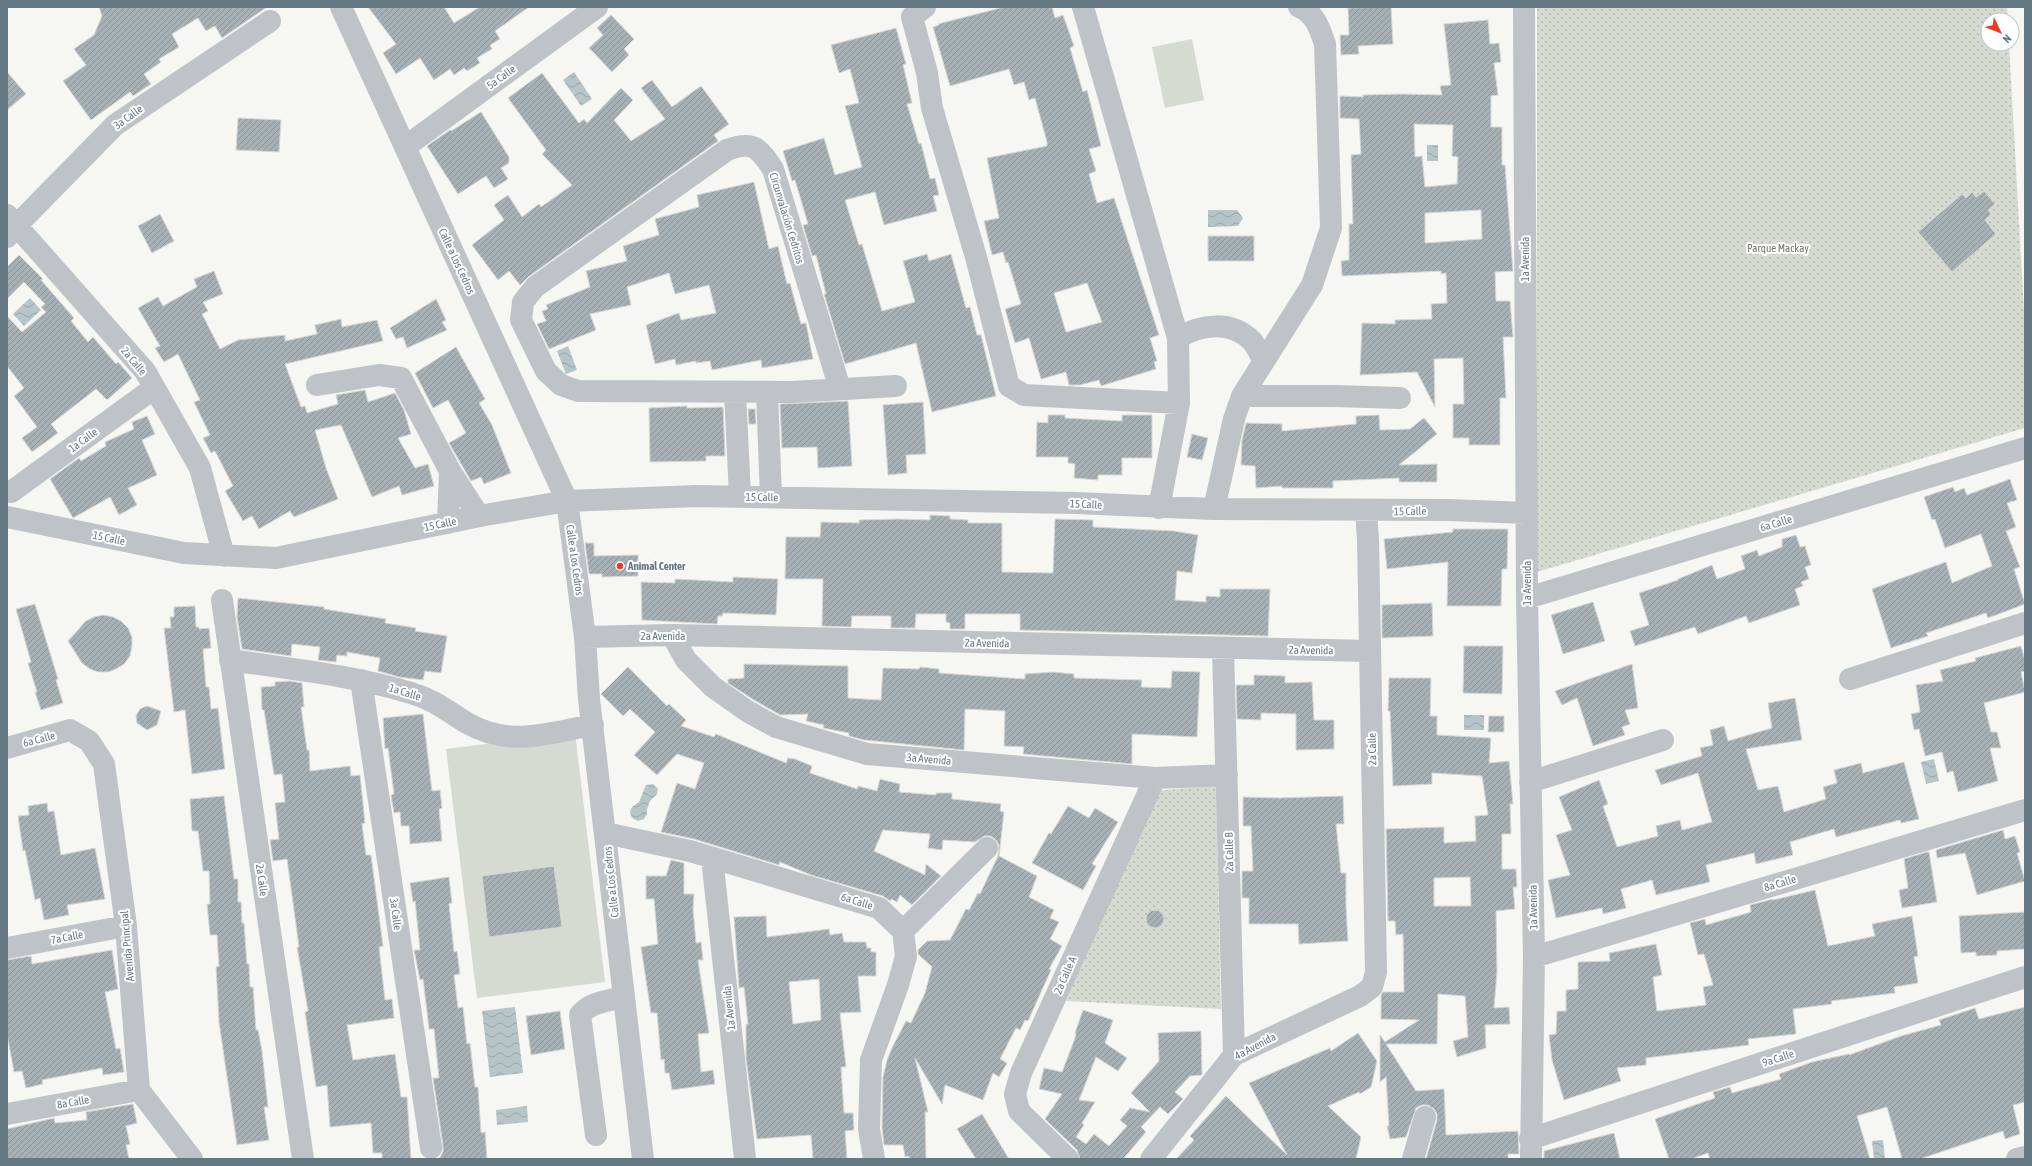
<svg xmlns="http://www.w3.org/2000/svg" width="2032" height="1166" font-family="'Asap Condensed',sans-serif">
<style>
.park{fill:url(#park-dots)}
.pitch{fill:#d6dbd1}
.water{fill:url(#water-waves)}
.building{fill:url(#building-hatch);stroke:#d7d7d5;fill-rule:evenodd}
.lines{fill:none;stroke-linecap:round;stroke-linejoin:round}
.minor{stroke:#bec3c7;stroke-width:22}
.poi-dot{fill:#e93f20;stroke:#fff;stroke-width:1.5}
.labels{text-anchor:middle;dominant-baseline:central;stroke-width:4;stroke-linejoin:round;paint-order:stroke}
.street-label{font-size:11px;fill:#647884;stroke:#fff}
.park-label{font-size:11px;fill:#6a7b63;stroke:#fff}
.poi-label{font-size:11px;font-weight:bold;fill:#647884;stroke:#fff;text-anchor:start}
</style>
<defs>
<pattern id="park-dots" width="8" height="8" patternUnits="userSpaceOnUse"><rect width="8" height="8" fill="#d6dbd1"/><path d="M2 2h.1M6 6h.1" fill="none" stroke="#b1b6af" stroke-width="1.8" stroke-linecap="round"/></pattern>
<pattern id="water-waves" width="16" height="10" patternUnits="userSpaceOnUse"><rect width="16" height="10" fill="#b6c5c8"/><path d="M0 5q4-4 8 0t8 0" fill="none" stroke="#98a5a8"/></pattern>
<pattern id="building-hatch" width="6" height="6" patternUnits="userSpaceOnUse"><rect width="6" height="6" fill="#a7b1b5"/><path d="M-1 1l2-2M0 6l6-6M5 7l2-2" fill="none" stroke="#8c9599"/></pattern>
</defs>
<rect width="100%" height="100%" fill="#f6f6f2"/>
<!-- park -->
<path class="park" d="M1537,7H2007L2008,20H1988V44H2009L2025,329V428L1537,572Z
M1216,785L1221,1009L1066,1001L1157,791Z"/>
<!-- pitch -->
<path class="pitch" d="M1192,39L1204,100L1165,108L1152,47Z
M575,733L605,982L477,998L446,749Z"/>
<!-- water -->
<path class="water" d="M574,72L592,99L581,106L563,80Z
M1427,145H1438V161H1427Z
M1208,210H1237L1243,218L1238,226L1208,227Z
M30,298L41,310L24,326L13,314Z
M568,346L577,370L566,374L557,351Z
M1464,715H1484V730H1464Z
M1934,759L1939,781L1926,784L1921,762Z
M653,784L658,789L657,794L650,801L647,809V814L644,819L638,821L632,818L630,812L632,807L639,802L646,785Z
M515,1007L523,1073L490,1077L482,1011Z
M527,1106L528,1122L497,1125L496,1110Z
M1883,1140L1885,1159H1874L1872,1141Z"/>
<!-- building -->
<path class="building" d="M99,7H267L222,38L215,26L206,31L198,18L172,34L179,47L159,59L161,62L144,74L151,84L133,96L130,92L91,120L63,81L86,65L74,49L94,35L102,16Z
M368,7H444L454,23L480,7H529L495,31L500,39L490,45L492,49L477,58L480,63L467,71L464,68L454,75L450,69L434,80L420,58L396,74L383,53L396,44Z
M1004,7H1052L1055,18L1063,15L1074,46L1070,48L1083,92L1087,90L1101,146L1089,149L1096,171L1089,174L1097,203L1114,198L1159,335L1150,338L1157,361L1154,362L1156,369L1101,386L1099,380L1080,385H1069L1066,372L1041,379L1029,338L1015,343L1005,309L1021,304L1008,262L1006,263L1003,252L992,255L984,221L999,218L987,158L1047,146V142L1035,98L1029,100L1024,82L1014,85L1009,69L950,86L933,27L939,25L938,24ZM1087,283L1102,322L1066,332L1054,293Z
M1391,7L1393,44L1358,46L1359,54L1341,55L1340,35H1349L1348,8Z
M611,15L634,39L624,49L629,55L612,72L589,48L603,35L597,28Z
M1488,20L1490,44L1499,43L1501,62L1494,63L1498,95L1491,96V127H1502V165H1505L1513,271L1495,272L1496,301H1510L1513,337H1503L1506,398H1500V445H1469V438H1453V404H1464L1463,358L1434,359L1435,407L1417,372L1360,375L1362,323L1395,324V320L1432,319L1431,304L1447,303L1446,273L1441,274V271L1342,276L1341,261L1349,260V224H1353L1351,155L1361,154L1359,119L1340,118V96L1363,97V95L1403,94L1442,95L1440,86L1451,85L1444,24ZM1414,124L1453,125L1452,156L1458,157L1457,184L1425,187L1422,156L1415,157ZM1481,210L1482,239L1425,243V213Z
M896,28L906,64L903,65L912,103L907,104L919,144L921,143L930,179L935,178L939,195L933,196L937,211L884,225L875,192L845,200L859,245L862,244L882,311L915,302L903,261L927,254L929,261L951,254L966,308L970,307L977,335H981L996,396L932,412L916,343L845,364L824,294H826L816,255L812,256L803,225L808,224L795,180L792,181L783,151L824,138L835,175L862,167L845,106L859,103L850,69L839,73L831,45Z
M7,72L26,94L7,110Z
M542,73L579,123L584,119L587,123L621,88L633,100L614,120L631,141L665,119L641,88L652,80L672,107L701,86L729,124L714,135L718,141L528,277L520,285L509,271L498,280L472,245L504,220L494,205L508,195L522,217L539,204L541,207L572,185L542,154L546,150L508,98Z
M481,112L509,157V163L501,168L508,179L494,188L486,176L458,194L427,146L450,130L451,131Z
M238,118L281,120L279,152L236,150Z
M754,182L769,249L778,246L787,284L790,283L801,324L806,323L813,359L762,368L761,360L712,370L710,361L696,363V361L676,365L675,359L655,364L646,325L679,313L681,320L716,313L709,285L675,294L669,273L627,287L631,305L590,314L596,330L549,349L537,324L546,321L542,311L548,309L546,305L590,287L586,271L627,261L623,246L659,235L655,219L699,207L697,195Z
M1984,191L1995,204L1988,210L1991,214L1985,220L1996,234L1952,272L1918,232L1962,194L1966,198L1972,192L1976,197Z
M160,214L174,241L152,253L138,226Z
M1208,236H1254V261H1208Z
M19,255L43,279L41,280L74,318L71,321L88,342L93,337L116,364L118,362L132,378L107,400L96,389L51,424L58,433L32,452L22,438L37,427L14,396L24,388L7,366V316L22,332L46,312L41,307L45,304L24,282L7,299V267Z
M214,271L223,294L203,302L208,311L202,314L220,349L238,340L285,335V341L317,334L315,325L341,319L342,327L377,320L383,341L285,364L301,407L305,406L307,413L338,404L336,395L365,390L368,402L395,393L404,410L411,434L398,438L415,468L428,464L434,486L402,495L399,486L372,497L341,425L315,430L326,468L338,499L294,517L290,511L259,529L252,516L243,521L225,491L233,486L215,451L211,453L203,438L210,435L194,402L200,400L178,354L164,362L155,348L160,346L138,308L158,297L163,306L197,287L194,279Z
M436,299L446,320L442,322L447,330L407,348L403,337L396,339L390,328Z
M456,347L485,399L479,403L492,425L511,473L484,484L481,477L471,481L449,443L466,433L448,400L433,408L415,373Z
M848,401L852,466L818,468L817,447L782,448L780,404Z
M923,402L926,454L906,455L907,473L888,475L883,405Z
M687,406V408L723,407L725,456H706V461L650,462L649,408Z
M748,409H755L756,424H749Z
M1048,415H1065V418L1122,421V415H1152V458H1122V475H1098V480L1074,478L1075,464L1068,463V457H1036L1037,422L1048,423Z
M1379,415L1380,430L1410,429L1424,418L1437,434L1399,465L1437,464V482H1399V478L1333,481V488H1282V486L1256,488L1255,466L1241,465L1242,440L1246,423L1282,424V431L1356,424V416Z
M147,416L155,434L142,440L157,475L128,488L137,505L119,515L110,497L73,518L50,479L79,458L81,461L106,446L105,442L134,429L132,422Z
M1192,434L1208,438L1202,460L1187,457Z
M2010,479L2017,500L2007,503L2016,527L2006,531L2020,567L2014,569L2025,604L1988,618L1986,613L1926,633L1928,636L1891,648L1872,589L1946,562L1952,583L1992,566L1981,534L1945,548L1935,519L1932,520L1924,497L1953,487L1955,492L1964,488L1967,495Z
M930,515L950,516V519L968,520V523H1002V572L1053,573L1055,519L1093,520V527L1174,531L1198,535L1192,573L1177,571L1175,600L1206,602V596L1220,597V589H1270L1268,636L1020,630V614H965V629H950V623L946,622V614H916L915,628H891V616H852L851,627L822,626L823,579H785L786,537H820L821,522L859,523V520L899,519L930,520Z
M1453,529H1508L1507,569H1502L1501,606H1447L1448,562L1387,569L1384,539L1453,532Z
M1796,535L1800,547L1805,546L1811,565L1805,567L1809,579L1801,582L1803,586L1795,589L1800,605L1749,623L1746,616L1698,634L1695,627L1635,646L1630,631L1649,625L1639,593L1678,580V579L1712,565L1717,579L1745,569L1741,556L1757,550L1759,556L1782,547V539Z
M585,543H594V556L638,555V576L602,577V574H589Z
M733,577L778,579L776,615L723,613L722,616H718L717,624L642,620L641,582L675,583V579L733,582Z
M238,598L324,607V609L386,619L385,623L416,628L415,631L447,636L441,673L425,671L423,680L399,677L378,671L380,658L347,652V656L337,655L336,662L318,660L320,647L292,644L291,656L242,649L237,617Z
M1593,602L1605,641L1563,654L1551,615Z
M1432,603L1433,636L1382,638V605Z
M35,604L58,679L56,680L63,703L41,710L35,692H37L28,663L31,662L16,609Z
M195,606L196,627H199V629L209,628L211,648L203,649L206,687H209L211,709L218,708L225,769L192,774L185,710L174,712L164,628H171L170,617H174V607Z
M103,615L113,617L121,621L128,628L132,637V646L130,656L124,664L116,669L108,672H98L90,669L82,663L68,641L86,621L94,617Z
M1464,646H1503L1502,694L1463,693Z
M2021,646L2025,661V671L2021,672L2025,692L1984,703L1991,732H1997L2001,748H1990L1998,781L1958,792L1953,771L1947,773L1942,752L1925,756L1919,729L1914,730L1911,714L1920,712L1916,685L1943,681L1940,670L1976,661L1975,658Z
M744,664L848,666V698L881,700L883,668L919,669L920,667L939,669V673L1025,679V674L1053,672L1074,674V678L1142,680L1141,687L1171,688L1172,671L1200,672L1197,737L1132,734V764L1023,754L1024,747L1004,746L1005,711L965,709L964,750L864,740L849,736V733L823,728L824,725L806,721L808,714L780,715L754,700L728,683V679L744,678Z
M1632,664L1638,708L1625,710L1630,724L1622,727L1625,735L1593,746L1577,698L1562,705L1555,691Z
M628,667L667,706L669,704L686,720L681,726L714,737L716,734L786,763L788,758L795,759L812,766L810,773L857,789L858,786L877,791L880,779L900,784L899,792L936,795V793H952V799L1001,804L1000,811L1004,812L999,856L1037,876L1029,897L1054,910L1050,918L1059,922L1050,939L1062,946L1049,969L1051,970L1028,1021L1025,1020L1020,1030L1016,1028L1000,1059L1007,1063L999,1077L993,1073L983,1100L945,1085L942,1104L915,1058L928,1112H925L926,1159H909V1156L905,1157L903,1145H884L882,1128L883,1077L887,1060L893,1046L906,1021L911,1023L925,993L932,967L918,954V950L927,941L950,940L966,909L969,910L978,893L980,894L998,856L999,845L996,840L991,836H984L975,842L943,840L942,850L928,848L930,834L883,830L874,851L925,875L926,864L941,876L912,905L900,895L897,902L891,899L890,901L883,896L811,875L780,862L779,865L694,839L661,832L677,783L695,789L704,763L677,754L657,775L634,755L655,732L630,709L623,716L601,694Z
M1254,675L1285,676V683L1312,682L1314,720H1334V749L1296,750V714L1261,713V720L1237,719L1236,685H1254Z
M1389,678H1431L1430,716H1437V735L1491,738L1489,763L1509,761L1513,804H1510L1511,834H1502V869H1516L1517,887H1513L1515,909L1496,911L1497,972L1494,1008L1509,1007L1510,1024L1485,1025L1486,1048L1457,1057L1453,1041L1468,1037L1465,996L1438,994L1437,1044H1386L1416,1091L1444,1089L1446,1135L1518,1131L1519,1154H1508V1159H1426L1437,1120V1114L1434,1109L1428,1105H1422L1416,1108L1406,1137L1390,1139L1387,1126H1389L1386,1077L1380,1082V1035L1385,1042L1419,1020L1381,1019V995L1383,992H1404L1403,934L1396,935L1395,921H1388L1386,829L1444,827V843L1476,841L1475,816L1488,815L1482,776L1432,773V784L1393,786L1390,711H1388ZM1470,877L1471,906H1434V878Z
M290,681L302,683L304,707H301L307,750H309L310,771L350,766L351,776L360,775L365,823L362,824L366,855H371L383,946L379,947L385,1000L392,999L394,1018L347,1025L353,1060L395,1054L401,1097H407L411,1159H382V1153H373L371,1123L330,1127L327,1085L316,1087L305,1012L308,1011L297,947H299L287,859L273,861L270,840L279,839L275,803L285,802L282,774L274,775L264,710H262L261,687L275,686V682Z
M1795,698L1802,740L1746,749L1758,790L1778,786L1784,812L1826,799L1823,787L1837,783L1834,770L1861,763L1863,773L1904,762L1919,819L1901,823L1900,820L1836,837L1834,829L1790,842L1793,855L1756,864L1754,853L1706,865L1710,882L1656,895L1652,880L1621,889L1626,908L1603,914L1602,908L1556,918L1548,880L1570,875L1556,835L1572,830L1559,797L1599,780L1608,804L1603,806L1617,847L1658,836L1656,826L1680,820L1682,830L1712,822L1698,773L1661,785L1655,770L1702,756L1700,748L1713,745L1710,730L1724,726L1728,741L1772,728L1768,703Z
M147,706L161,711L157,725L147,730L137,723L136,716L140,709Z
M423,714L432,791L440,790L442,808L439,809L442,841L410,844L409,826H401L400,812L394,813L391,795L394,794L388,748L385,749L383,718Z
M1489,716H1504V732H1488Z
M224,796L234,879H238V902H241L242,923H244L247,964H249L250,987H253L256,1030H258L262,1051L268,1107H264L269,1140L237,1145L219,1022L216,967L219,966L217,935H210L207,904H210L209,871H203L198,831H192L190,799Z
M1343,796L1344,824H1336L1341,873H1346V907L1348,941L1299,944L1298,924H1249V898H1242V871H1253L1251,826H1243V797L1280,798Z
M47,803L48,812L54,811L61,855L95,848L105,899L67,905L69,915L44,920L40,898L35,900L25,850L23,851L18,816L29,815L28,806Z
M1068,806L1089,818L1095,808L1118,822L1092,864L1096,866L1083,890L1032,863L1049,833L1051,834Z
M2003,830L2005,839L2015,836L2020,852L2017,853L2025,881L1977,895L1965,853L1937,858L1936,850Z
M1927,852H1929L1937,902L1902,908L1899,890L1908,888L1904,859Z
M671,860L684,863V894H694L693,909L696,943L701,942L703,960H698L709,1033L698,1034L701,1072L713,1070L715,1084L672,1090L669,1073H665L664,1059L661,1060L657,1013H651L641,947L658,944L654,899H646V876H666Z
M554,866L562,927L489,937L482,876Z
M449,877L452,903L449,904L454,952L457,951L460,974L454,975L458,1008L463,1007L467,1044L470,1043L475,1087H478L481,1133L485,1132L487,1159H439L443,1152V1146L433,1078H439L434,1029H429L423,979L420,980L414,950H420L415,901L413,902L410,883Z
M1815,890L1828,946L1875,936L1872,924L1912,916L1918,956L1914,957L1918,983L1894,987L1895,993L1831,1001L1832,1004L1793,1009L1796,1034L1748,1039L1749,1045L1646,1058V1065L1617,1068L1621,1081L1564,1100L1552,1060L1549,1035L1556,1034L1557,1011H1566V990L1578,989V962L1610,961L1609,953L1656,944L1662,975L1653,977L1657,1011L1706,1005L1703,987L1713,985L1704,954L1698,955L1690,923L1705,919L1706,925L1751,912L1750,905L1773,899V900Z
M1146 919a9 9 0 1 1 18 0a9 9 0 1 1-18 0Z
M2025,912V949L1997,951V955L1976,956V952L1961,953L1959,916Z
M766,916L767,937L829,929L830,935L842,933L844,942H866L867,948H871V952H876V976H858L861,1012L840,1013L846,1067H841L844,1113H853L854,1130L845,1131L847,1159H813L811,1135L757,1139L746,1058V1024H748L744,987L739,988L734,917ZM819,979L821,1020L793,1024L789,982Z
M112,950L118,989L105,992L116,1049L120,1048L124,1072L103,1075L102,1068L42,1080L43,1084L26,1088L22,1071L14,1072L7,1034V960L31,956L32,964Z
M2025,1007V1102L2013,1105L2020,1134L2005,1139L2003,1131L1920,1159H1902L1887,1107L1857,1116L1870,1159H1710L1708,1153L1691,1159H1669L1655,1119L1715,1098L1713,1092L1730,1087L1732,1093L1781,1079L1779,1074L1812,1062L1849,1054V1055L1901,1036L1941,1025L1939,1020L1975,1008L1979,1019Z
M1083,1010L1113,1020L1105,1043L1127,1058L1118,1071L1096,1057L1079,1100L1095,1102L1082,1123L1084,1125L1076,1137L1086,1144L1094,1134L1109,1146L1127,1126L1120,1120L1130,1108L1150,1112L1131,1093L1159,1061L1158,1033L1201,1031L1202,1075L1190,1076L1175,1092L1183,1099L1168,1114L1160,1107L1141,1127L1146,1132L1123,1159H1080L1077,1150L1045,1119L1062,1094L1039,1089L1044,1068L1062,1072L1074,1041L1076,1034L1075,1033Z
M560,1011L565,1049L531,1055L526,1016Z
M1358,1033L1377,1061L1371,1087L1360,1094L1359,1092L1328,1106L1361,1137L1356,1159H1176L1194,1140L1190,1136L1226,1096L1287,1155L1249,1083L1330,1048L1331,1051Z
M133,1104L137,1123L126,1126L130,1144L126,1145L129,1159H7V1129L54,1118L55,1123L87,1120L86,1112Z
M982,1114L1009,1159H976L957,1129Z
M1614,1133L1620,1159H1544V1151Z"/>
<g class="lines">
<!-- minor -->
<path class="minor" d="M341,7L567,501L585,637L589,699L643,1159
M925,7L912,17L927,73L932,108L976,257L1009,386L1024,395L1179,403
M1083,7L1178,338L1179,403L1159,508
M1524,7L1527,598L1534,957L1531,1159
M405,147L597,7
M7,215L145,371L200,468L224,556
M7,237L16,226L115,125L270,21
M1178,338C1201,324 1231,320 1252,341C1256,346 1260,354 1263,360
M317,385L379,375L401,378L450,471L479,516
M840,389L773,169C759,148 753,140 727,150L535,287L523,302L521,320L546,371L561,385L578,391L792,392L896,386
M735,392L740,496
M767,392L771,497
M1242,396H1335L1400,398
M11,492L154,388
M1214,509L1234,419L1242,396L1312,285L1331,228L1325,44C1320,29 1315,13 1299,7
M7,517L184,553L276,558L485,515L567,501L697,496L1076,503L1214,509L1449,510L1526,513
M448,523L450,471
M1527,598L2025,448
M222,600L303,1159
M672,635L686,660L713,687L747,711L776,727L867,754L1155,778L1227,775
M585,637L672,635L1370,651
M1223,649L1234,1055
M230,660C290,669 352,675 411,693C435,700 447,711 467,723C511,748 548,733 593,725
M1850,679L2025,623
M361,680L431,1148
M7,748L70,730L89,741L104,764L126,926L139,1090L192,1159
M1530,782L1663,740
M605,833L690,851L879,908L903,931
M712,858L745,1159
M903,931L987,848
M7,948L126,926
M1534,957L2025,810
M7,1114L139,1090
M596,1135L580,1015C590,1002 608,1001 623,997
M1530,1139L2025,977
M874,1159L869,1129L871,1060L898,985L906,956L903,931
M1068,1159L1019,1111L1015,1094L1021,1073L1155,778
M1151,1159L1234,1055L1360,996L1372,987L1376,972L1368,539L1366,511
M1413,1159L1425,1117
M2017,1159L2025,1157"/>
</g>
<!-- markers -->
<circle class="poi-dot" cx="620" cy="566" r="4"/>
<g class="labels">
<!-- street labels -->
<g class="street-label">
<text transform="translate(501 77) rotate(-36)">5a Calle</text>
<text transform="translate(128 117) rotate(-36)">3a Calle</text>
<text transform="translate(787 218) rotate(73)">Circunvalación Cedritos</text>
<text transform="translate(1525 259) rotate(-90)">1a Avenida</text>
<text transform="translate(457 261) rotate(65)">Calle a Los Cedros</text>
<text transform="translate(134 361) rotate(50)">2a Calle</text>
<text transform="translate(83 440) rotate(-36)">1a Calle</text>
<text transform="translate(762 497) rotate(1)">15 Calle</text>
<text transform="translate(1086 504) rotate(3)">15 Calle</text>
<text transform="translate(1410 511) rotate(-1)">15 Calle</text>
<text transform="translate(1776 523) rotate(-17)">6a Calle</text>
<text transform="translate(440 524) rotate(-12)">15 Calle</text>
<text transform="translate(109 538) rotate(12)">15 Calle</text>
<text transform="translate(575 560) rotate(82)">Calle a Los Cedros</text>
<text transform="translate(1527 583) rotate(-90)">1a Avenida</text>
<text x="663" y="636">2a Avenida</text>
<text transform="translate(987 643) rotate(1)">2a Avenida</text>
<text transform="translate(1311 650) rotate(1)">2a Avenida</text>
<text transform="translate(405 692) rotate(17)">1a Calle</text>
<text transform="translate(39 739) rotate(-15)">6a Calle</text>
<text transform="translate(1372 749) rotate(-91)">2a Calle</text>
<text transform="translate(929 759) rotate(5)">3a Avenida</text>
<text transform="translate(1229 852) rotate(-91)">2a Calle B</text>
<text transform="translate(262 880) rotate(82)">2a Calle</text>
<text transform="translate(611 882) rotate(-96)">Calle a Los Cedros</text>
<text transform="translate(1780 883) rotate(-17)">8a Calle</text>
<text transform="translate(857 901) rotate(17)">6a Calle</text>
<text transform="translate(1533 907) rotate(-91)">1a Avenida</text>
<text transform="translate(396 914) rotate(82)">3a Calle</text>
<text transform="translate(67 937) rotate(-11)">7a Calle</text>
<text transform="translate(127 946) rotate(-95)">Avenida Principal</text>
<text transform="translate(1065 975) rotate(-66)">2a Calle A</text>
<text transform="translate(729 1008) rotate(-96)">1a Avenida</text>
<text transform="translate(1255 1046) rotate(-28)">4a Avenida</text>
<text transform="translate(1778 1058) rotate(-18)">9a Calle</text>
<text transform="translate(73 1102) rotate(-10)">8a Calle</text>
</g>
<!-- park labels -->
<g class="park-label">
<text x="1778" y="248">Parque Mackay</text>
</g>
<!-- poi labels -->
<g class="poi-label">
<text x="628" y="566">Animal Center</text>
</g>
</g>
<!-- border -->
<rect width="2032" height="1166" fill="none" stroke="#647884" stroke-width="16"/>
<!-- north arrow -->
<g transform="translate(2000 32) rotate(133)"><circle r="19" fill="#ffffff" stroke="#c1c9ce"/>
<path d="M0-3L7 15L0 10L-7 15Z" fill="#e93f20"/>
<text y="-6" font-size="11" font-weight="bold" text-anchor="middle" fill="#647884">N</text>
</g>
</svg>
